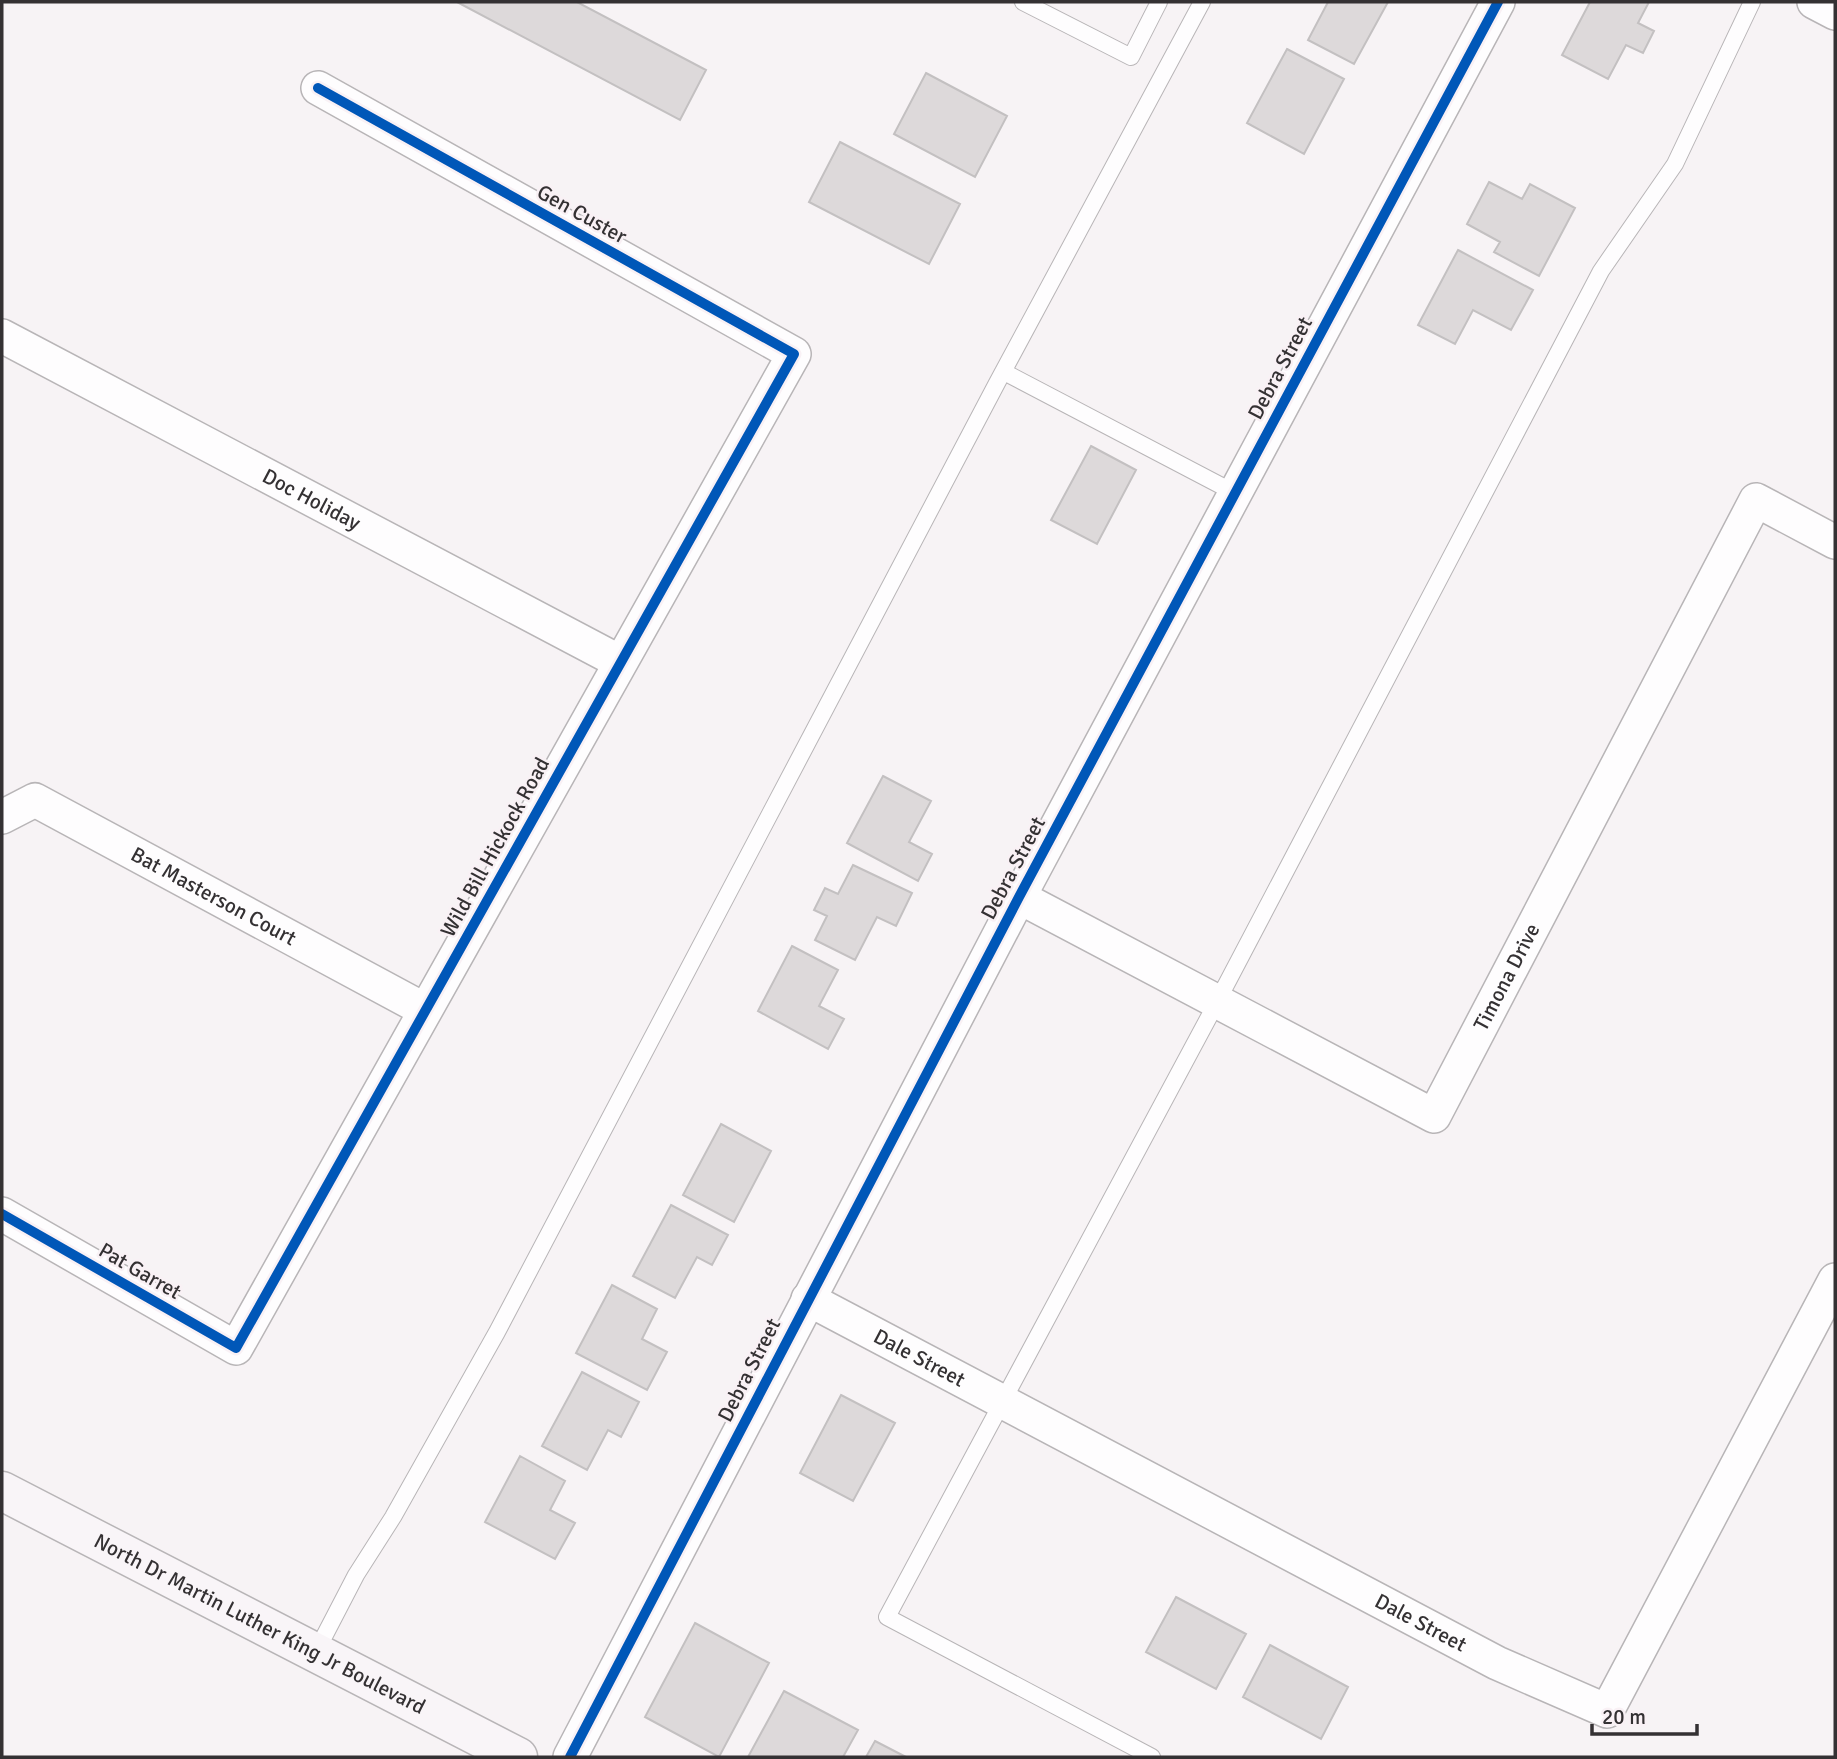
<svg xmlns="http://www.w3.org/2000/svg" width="1837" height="1759" font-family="Signika,sans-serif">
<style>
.building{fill:#ddd9da;stroke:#c3c0c1;stroke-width:2}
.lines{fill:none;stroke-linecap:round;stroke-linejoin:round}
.lane-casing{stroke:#b8b5b7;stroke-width:18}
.street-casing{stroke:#b8b5b7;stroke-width:36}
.secondary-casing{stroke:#b8b5b7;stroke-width:41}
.lane{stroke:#fefdfe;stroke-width:16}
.street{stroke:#fefdfe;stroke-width:33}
.secondary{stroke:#f9f5f8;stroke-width:38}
.cycleway-casing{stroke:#f9f1f5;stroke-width:15}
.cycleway{stroke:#0057b8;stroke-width:10}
.labels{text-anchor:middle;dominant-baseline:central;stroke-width:5;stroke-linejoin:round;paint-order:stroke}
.street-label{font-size:21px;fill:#343133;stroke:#f9f1f5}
</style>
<rect width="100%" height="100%" fill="#f7f3f5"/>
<!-- building -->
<path class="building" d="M457,2H577L706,70L680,120Z
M1328,2H1388L1354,64L1308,40Z
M1590,2H1649L1638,23L1654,31L1643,53L1626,45L1608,79L1562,55Z
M1287,49L1344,79L1304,154L1247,123Z
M926,73L1007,116L975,177L894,134Z
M840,142L960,204L929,264L809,202Z
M1489,182L1522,199L1530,184L1575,208L1539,276L1494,252L1500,242L1467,224Z
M1458,250L1533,290L1511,330L1473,310L1455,344L1418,325Z
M1091,446L1136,470L1097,544L1051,520Z
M883,776L931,801L909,842L932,854L918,881L847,843Z
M853,865L912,893L896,926L877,917L855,960L815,940L827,916L814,910L825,888L838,894Z
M792,946L838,970L819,1006L844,1019L828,1049L758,1011Z
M721,1124L771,1151L734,1222L683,1195Z
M671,1205L728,1235L712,1265L697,1257L675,1298L633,1276Z
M612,1285L657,1309L642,1339L667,1352L647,1390L576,1353Z
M582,1372L639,1402L621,1437L608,1430L587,1470L542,1446Z
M841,1395L895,1423L853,1501L800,1473Z
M520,1456L565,1481L550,1510L575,1523L555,1559L485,1522Z
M1176,1597L1246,1634L1216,1689L1146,1652Z
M695,1623L769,1663L719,1757L645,1717Z
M1270,1645L1348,1687L1321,1739L1243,1697Z
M784,1691L858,1730L843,1757H748Z
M875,1741L906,1757H866Z"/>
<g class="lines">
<!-- lane casing -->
<g class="lane-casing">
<path id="lane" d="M1023,2L1131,57L1159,2
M1004,372L1235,493
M316,1652L356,1575L393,1517L497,1332L997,383L1202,2
M1152,1757L887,1617L1217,1002L1601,271L1675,164L1752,2"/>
</g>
<!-- street casing -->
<g class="street-casing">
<g id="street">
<path d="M1814,2L1835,13"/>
<path id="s1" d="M2,336L620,662"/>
<path id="s2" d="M2,817L35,800L425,1010"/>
<path id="s3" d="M1019,897L1434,1116L1756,500L1835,542"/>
<path d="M2,1214L236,1348L794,354L318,88"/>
<path id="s4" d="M808,1299L1497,1663L1607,1711L1835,1280"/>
<path d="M570,1757L1019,897L1498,2"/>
</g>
</g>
<!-- secondary casing -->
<g class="secondary-casing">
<g id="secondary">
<path id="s5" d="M2,1491L518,1757"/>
</g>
</g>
<!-- lane -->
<use href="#lane" class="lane"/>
<!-- street -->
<use href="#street" class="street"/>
<!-- secondary -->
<use href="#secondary" class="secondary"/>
<!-- cycleway casing -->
<g class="cycleway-casing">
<path id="cycleway" d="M2,1214L236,1348L794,354L318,88
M570,1757L1019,897L1498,2"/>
</g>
<!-- cycleway -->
<use href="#cycleway" class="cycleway"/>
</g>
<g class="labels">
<!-- street labels -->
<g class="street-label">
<text transform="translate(582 214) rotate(29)">Gen Custer</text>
<text transform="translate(1280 368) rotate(-62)">Debra Street</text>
<text stroke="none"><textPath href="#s1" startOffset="350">Doc Holiday</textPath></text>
<text transform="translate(495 847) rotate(-61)">Wild Bill Hickock Road</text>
<text transform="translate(1013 868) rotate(-62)">Debra Street</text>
<text stroke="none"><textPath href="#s2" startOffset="240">Bat Masterson Court</textPath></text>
<text stroke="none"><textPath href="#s3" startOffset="626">Timona Drive</textPath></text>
<text transform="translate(140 1271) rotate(30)">Pat Garret</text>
<text stroke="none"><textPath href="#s4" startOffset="126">Dale Street</textPath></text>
<text transform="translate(749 1370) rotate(-63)">Debra Street</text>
<text stroke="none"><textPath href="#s4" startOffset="693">Dale Street</textPath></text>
<text stroke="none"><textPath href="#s5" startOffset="290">North Dr Martin Luther King Jr Boulevard</textPath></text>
</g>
</g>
<!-- border -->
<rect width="1837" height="1759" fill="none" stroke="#343133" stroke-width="7"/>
<!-- scale -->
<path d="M1592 1724v10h105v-10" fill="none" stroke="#343133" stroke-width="3.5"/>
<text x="1602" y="1724" font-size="21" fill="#343133" stroke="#f9f1f5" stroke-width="5" paint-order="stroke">20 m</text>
</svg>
